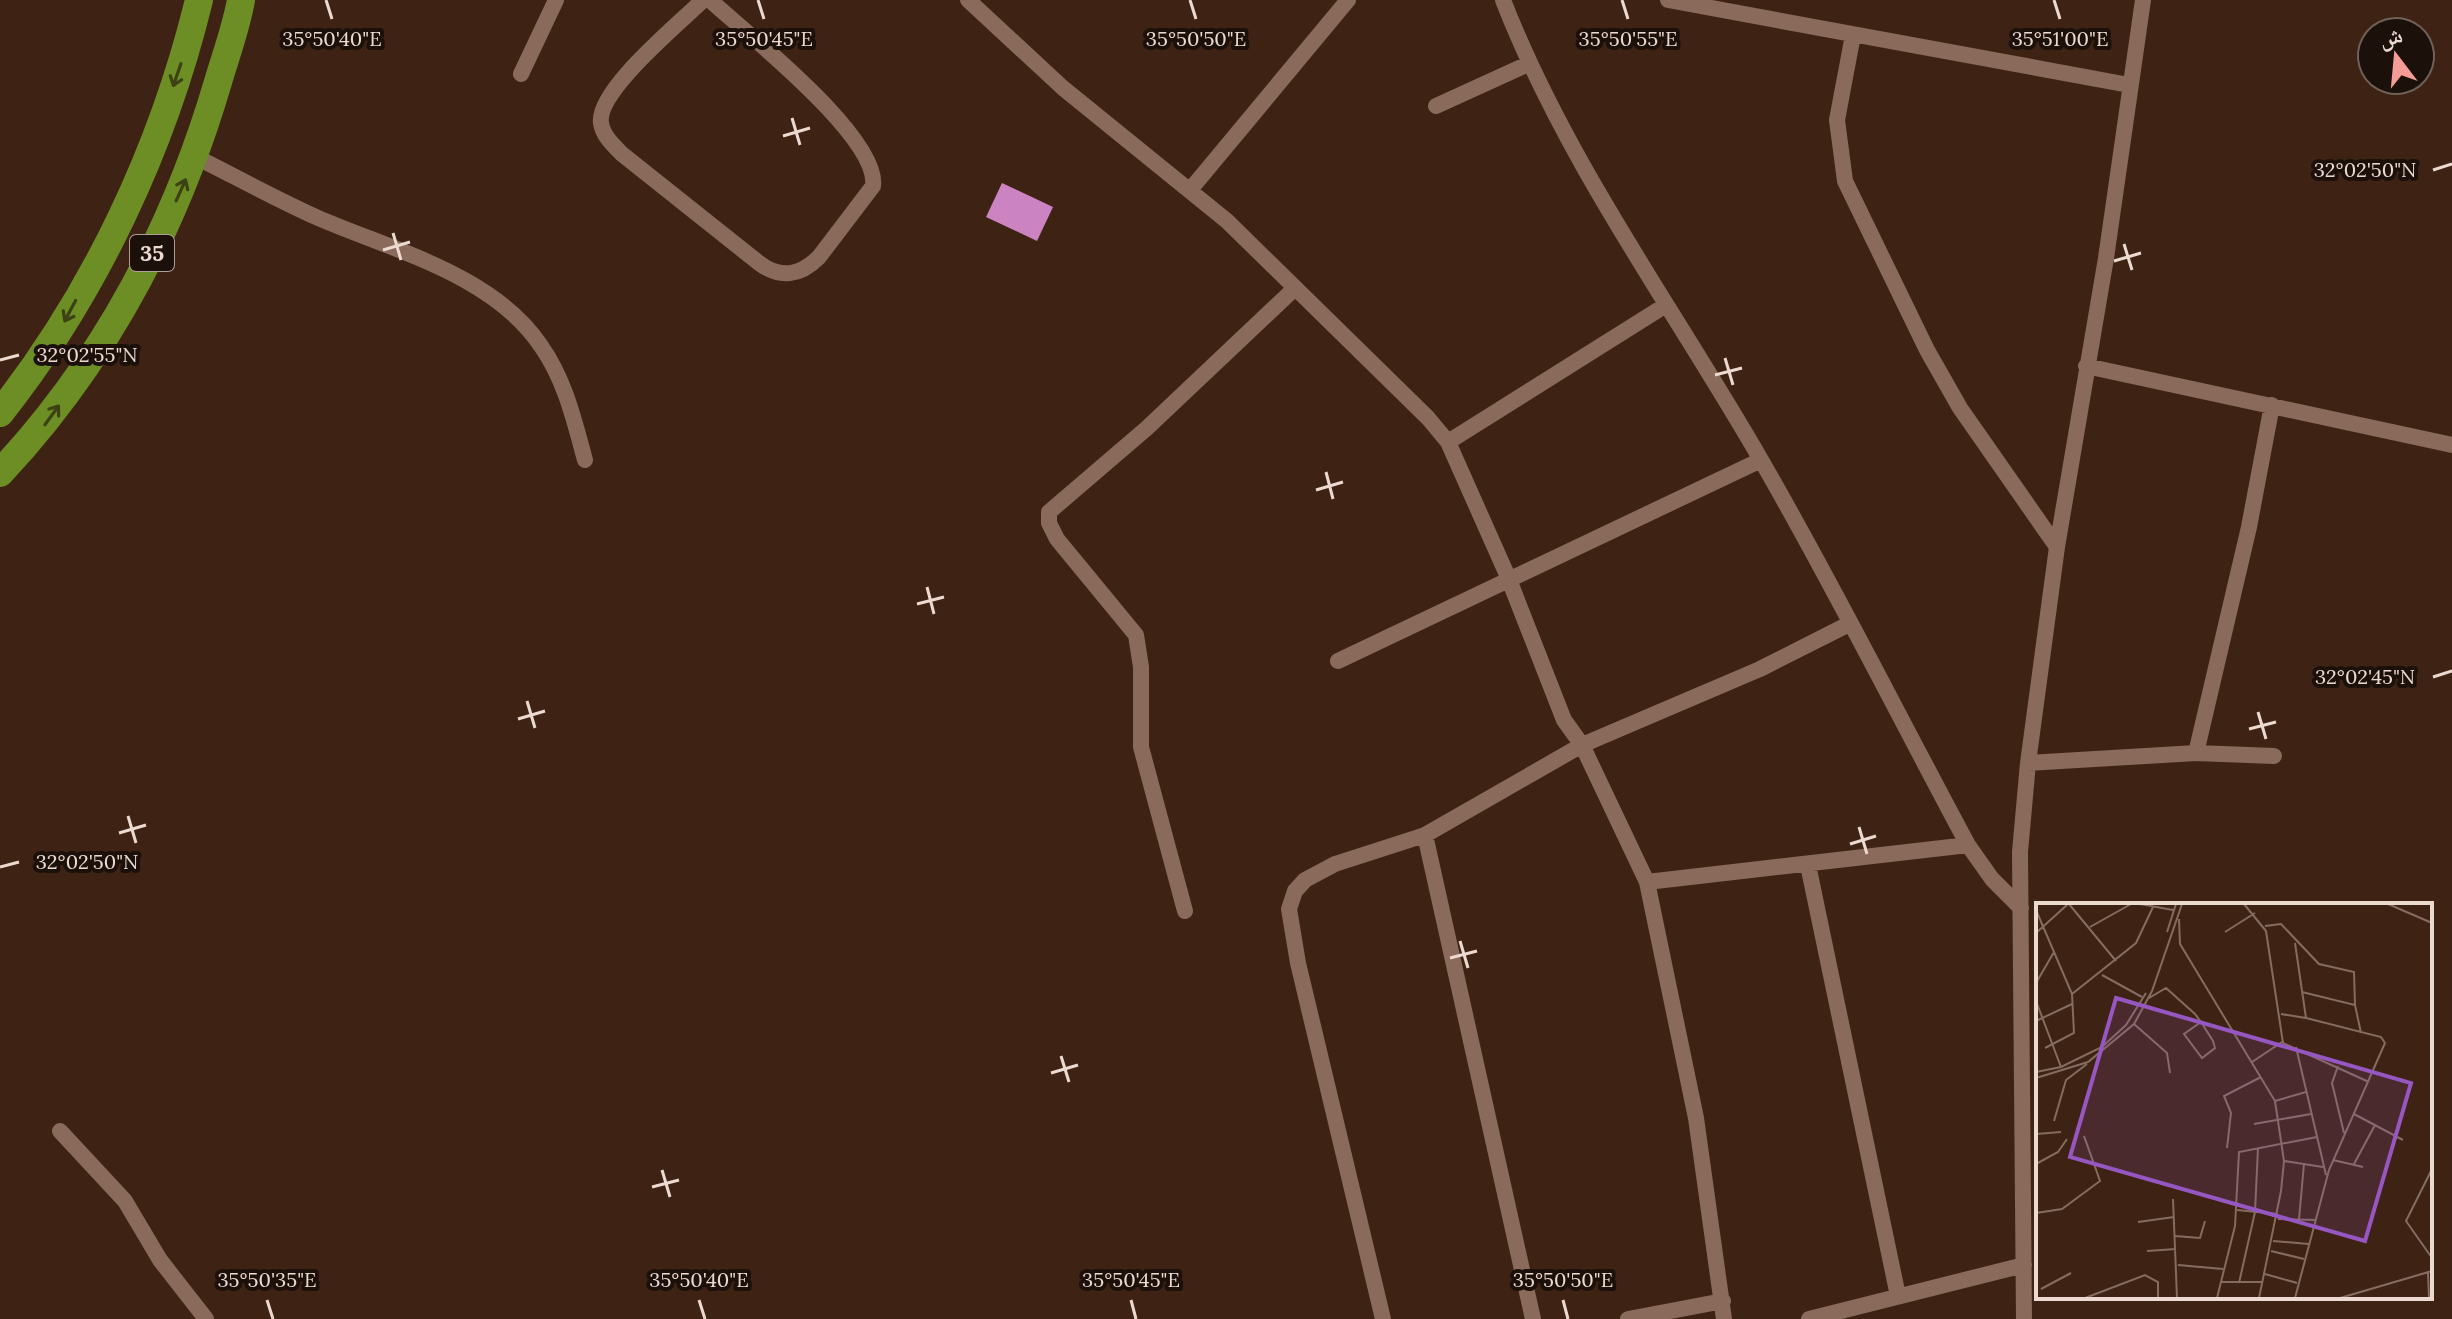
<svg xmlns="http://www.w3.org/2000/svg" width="2452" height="1319" font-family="Lora,'Noto Naskh Arabic',serif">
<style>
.building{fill:#cc83c2}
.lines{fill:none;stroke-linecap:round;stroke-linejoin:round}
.minor{stroke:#8a6a5a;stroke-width:16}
.trunk{stroke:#6c8e24;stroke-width:28}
.oneway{stroke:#3c4214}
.ticks{fill:none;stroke:#ecd9d0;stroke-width:3}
.labels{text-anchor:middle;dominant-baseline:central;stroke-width:8;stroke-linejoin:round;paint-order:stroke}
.shield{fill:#1c100a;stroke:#ae9d95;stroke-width:2}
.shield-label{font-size:22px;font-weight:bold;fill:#ecd9d0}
.inset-road{fill:none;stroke:#846c60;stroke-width:2}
.view{fill:#9757c3;fill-opacity:0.15;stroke:#9757c3;stroke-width:4}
.inset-edge{fill:none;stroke:#ecd9d0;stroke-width:4}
.ticks-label{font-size:20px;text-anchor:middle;fill:#ecd9d0;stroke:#1c100a;stroke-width:8;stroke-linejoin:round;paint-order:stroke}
</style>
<rect width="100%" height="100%" fill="#3e2315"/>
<!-- building -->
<path class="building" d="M1002,183L1053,207L1037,241L986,217Z"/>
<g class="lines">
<!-- minor -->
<path class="minor" d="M703,0C680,23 596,91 601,123C603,136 613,145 622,154L759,263C780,279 800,276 819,257L873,186C880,138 747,34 710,0
M968,0L1063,88L1227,221L1428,418L1448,442L1508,577L1564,720L1582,745L1647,882L1696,1118L1724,1319
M1503,0C1566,162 1674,309 1761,460C1834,586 1899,717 1968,845L1992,879L2021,908
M1668,0L2129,85
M1853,35L1837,120L1845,181L1927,350L1960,408L2057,547
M521,74L556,0
M1436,106L1528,64
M196,157C236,177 276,199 316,217C391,250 493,274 541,346C565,380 574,420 585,460
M1190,190L1348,0
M2086,366L2452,445
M1448,442L1666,305
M1338,661L1761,460
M2196,753L2249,527L2272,405
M2028,763L2196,753L2274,756
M1425,835L1533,1319
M1808,865L1898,1296
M1647,882L1968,845
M1185,911L1141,747V667L1136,635L1057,539L1049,523V512L1147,428L1294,289
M60,1131L125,1201L160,1260L206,1319
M1383,1319L1298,963L1289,909L1295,891L1305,880L1335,864L1425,835L1582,745L1760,669L1849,624
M1628,1319L1723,1301
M1809,1319L2024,1265
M2024,1319L2020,852L2028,763L2057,547L2106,258L2143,0"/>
<!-- trunk -->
<path class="trunk" d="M0,413C95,293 163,148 199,0
M0,473C104,362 175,228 218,82C226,55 236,28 241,0"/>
</g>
<!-- one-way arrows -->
<defs><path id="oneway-shaft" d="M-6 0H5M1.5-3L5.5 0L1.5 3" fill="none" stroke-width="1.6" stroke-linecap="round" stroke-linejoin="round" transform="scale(2)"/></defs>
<g class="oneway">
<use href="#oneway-shaft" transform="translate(177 75) rotate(109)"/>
<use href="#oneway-shaft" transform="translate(181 190) rotate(-66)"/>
<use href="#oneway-shaft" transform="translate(70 311) rotate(118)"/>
<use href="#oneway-shaft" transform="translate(52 415) rotate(-54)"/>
</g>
<!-- ticks -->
<path class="ticks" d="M326,0L332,19M758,0L764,19M1190,0L1196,19M1622,0L1628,19M2054,0L2060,19M792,118L800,145M783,136L810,128M2433,170L2452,164M393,233L401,260M2124,244L2132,270M383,250L410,242M2114,261L2141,253M1725,358L1733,385M0,360L19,355M1715,375L1742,368M1326,472L1333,499M1316,490L1343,482M927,587L934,614M917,604L944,597M2433,677L2452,671M527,701L535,728M2258,712L2266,739M518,719L545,711M2249,729L2276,722M128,816L136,843M1859,827L1867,854M119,833L146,825M1850,844L1876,836M0,867L19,862M1460,941L1468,968M1450,958L1477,951M1061,1056L1069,1082M1051,1073L1078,1065M662,1170L670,1197M652,1187L679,1180M267,1300L273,1319M699,1300L705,1319M1131,1300L1136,1319M1563,1300L1568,1319"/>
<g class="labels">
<!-- shield labels -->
<rect class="shield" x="130" y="235" width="44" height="36" rx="6"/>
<g class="shield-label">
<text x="152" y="253">35</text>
</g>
</g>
<!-- overview -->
<g transform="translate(2036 903)">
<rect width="396" height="396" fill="#3e2315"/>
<path class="inset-road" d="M33,1L80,58M104,1L137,7M208,1L230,28L247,140L333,179M352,1L396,20M0,7L18,49L0,80M143,16L144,41L239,198L248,258L245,288L223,395M229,23L245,21L283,61L318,69L319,102M54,24L95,1M131,29L140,1M189,29L219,10M0,30L32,1M66,72L106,94M266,89L319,102L325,130M36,91L100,40L117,4M113,95L130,85L159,111L165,119L177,138L179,145L166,155L148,131L165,119M0,98L25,164M245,111L270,115L259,40M0,118L36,101M98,121L131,150L134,170M260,144L290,272M9,145L38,130L36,91L18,49M216,159L246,139M302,163L296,180L308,230M0,169L25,164L66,144L90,122L110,90M0,175L52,159L98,121L116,88L146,1M239,198L270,189M318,211L367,237M18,218L30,177L51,161M218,221L275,211M0,231L25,229M191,245L195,210L188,193L225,174M297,257L327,264M248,258L287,264M0,261L22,249L31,236M318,261L339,222M396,266L370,318L396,355M137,296L141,395M201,307L242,311M0,310L26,306L64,278L48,233M242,316L280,317M263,316L268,261M102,319L138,314M139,333L164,335L169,318M237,338L273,341M111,348L140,346M235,348L268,356M142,362L187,366M392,370L393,395M229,371L261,380M185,379H227M203,380L219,309L222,245M5,386L35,370M49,395L109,372L122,379V395M181,395L199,323L203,249L281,234M259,395L293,267L349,140L345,134L270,115M304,395L396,368"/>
<path class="view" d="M80,95L375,180L329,338L34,254Z"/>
<rect width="396" height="396" class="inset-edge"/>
</g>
<g class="ticks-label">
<text x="332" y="46">35°50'40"E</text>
<text x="764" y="46">35°50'45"E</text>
<text x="1196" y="46">35°50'50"E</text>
<text x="1628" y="46">35°50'55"E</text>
<text x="2060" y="46">35°51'00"E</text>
<text x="2365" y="177">32°02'50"N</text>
<text x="87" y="362">32°02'55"N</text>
<text x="2365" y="684">32°02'45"N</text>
<text x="87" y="869">32°02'50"N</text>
<text x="267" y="1287">35°50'35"E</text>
<text x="699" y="1287">35°50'40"E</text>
<text x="1131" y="1287">35°50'45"E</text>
<text x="1563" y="1287">35°50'50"E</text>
</g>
<!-- north arrow -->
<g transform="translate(2396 56) rotate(344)"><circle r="38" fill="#1c100a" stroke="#6f6059" stroke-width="2"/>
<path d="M0-6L14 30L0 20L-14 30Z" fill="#f59c96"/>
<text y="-12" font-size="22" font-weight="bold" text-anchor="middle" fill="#ecd9d0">ش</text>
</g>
</svg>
